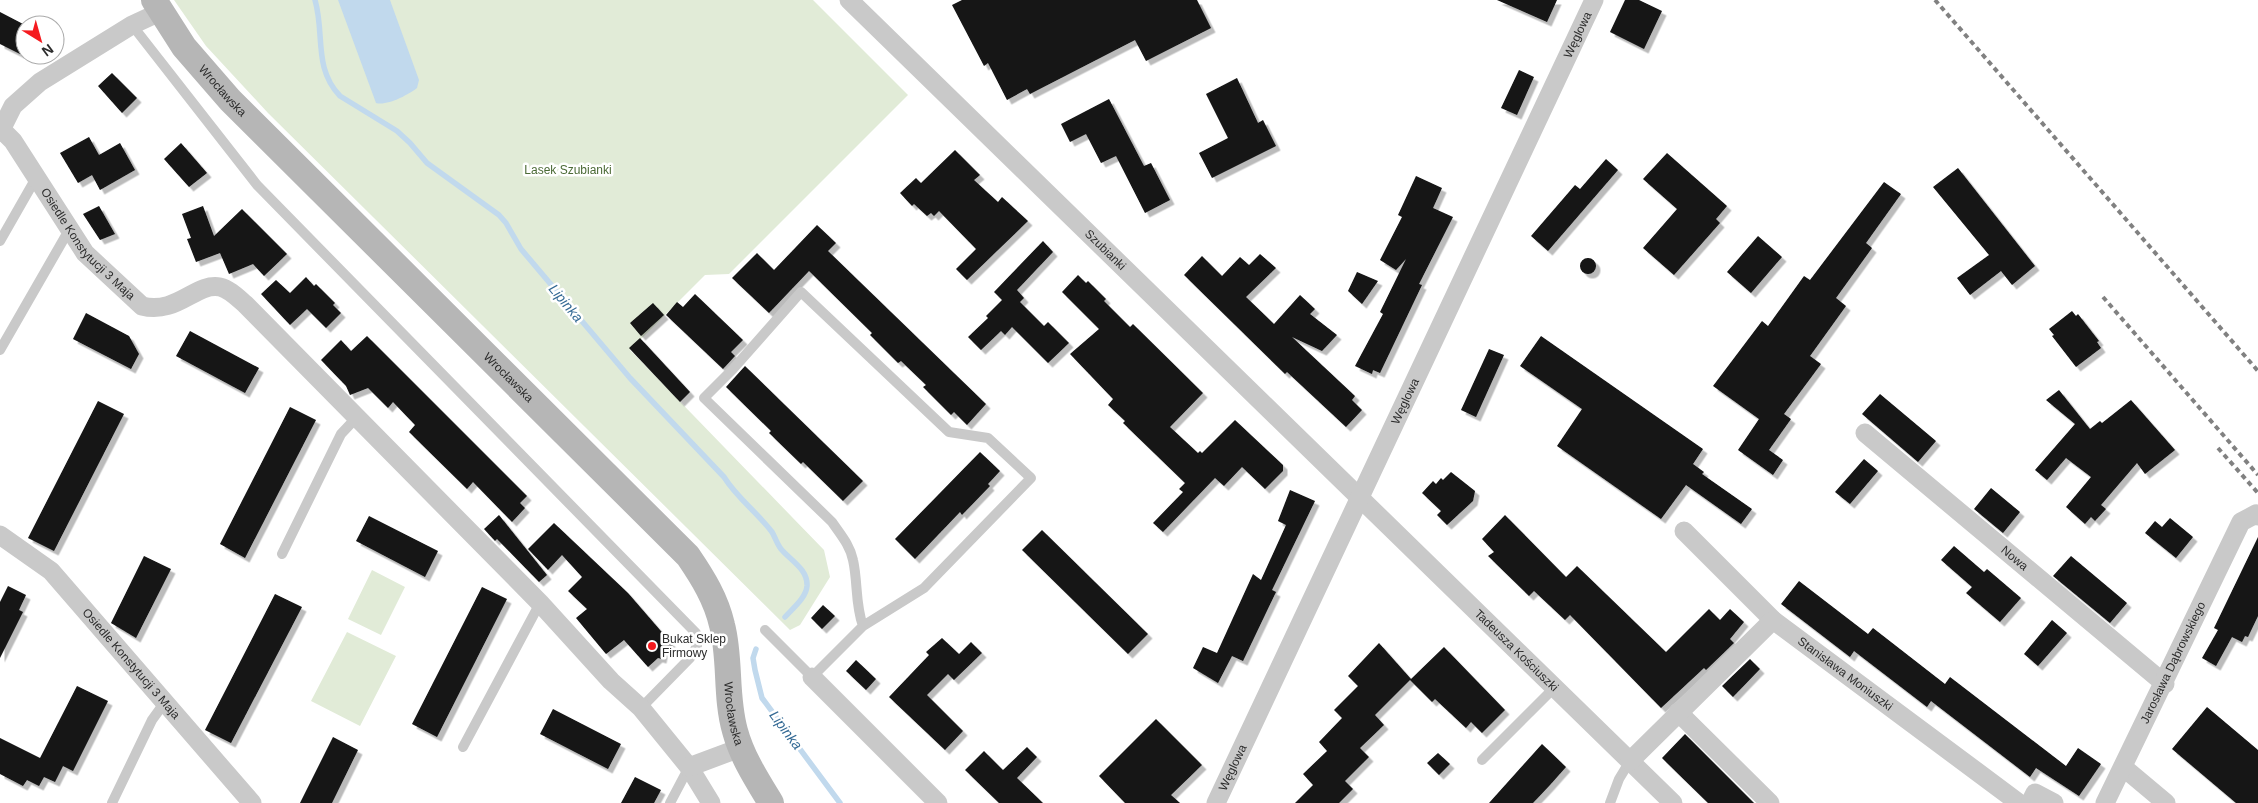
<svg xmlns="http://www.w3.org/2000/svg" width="2258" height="803" font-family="Arial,sans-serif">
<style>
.green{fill:#e1ebd7}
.water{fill:#c1d9ed}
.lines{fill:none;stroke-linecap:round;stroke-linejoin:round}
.stream{stroke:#c1d9ed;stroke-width:5.5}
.building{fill:#131313;filter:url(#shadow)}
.lane{stroke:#c9c9c9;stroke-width:10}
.street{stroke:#c9c9c9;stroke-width:19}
.secondary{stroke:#b6b6b6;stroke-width:26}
.rail{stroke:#818181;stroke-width:4;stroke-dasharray:5 4;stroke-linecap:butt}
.poi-dot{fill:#f51b1f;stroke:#fff;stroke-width:2}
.labels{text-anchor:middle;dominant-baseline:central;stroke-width:5;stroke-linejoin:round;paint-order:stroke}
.street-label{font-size:12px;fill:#2c2c2c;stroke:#fff}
.park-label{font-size:12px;fill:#4b6a36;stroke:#fff}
.poi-label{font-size:12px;fill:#2c2c2c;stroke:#fff;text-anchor:start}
.water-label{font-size:14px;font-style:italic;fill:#336994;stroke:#fff}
</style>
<defs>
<filter id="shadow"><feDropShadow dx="4.5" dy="4.5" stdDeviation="0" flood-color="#0004"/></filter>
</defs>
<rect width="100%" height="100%" fill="#fff"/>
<!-- green -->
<path class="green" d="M174,0H813L908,95L729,274L705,275L630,350L824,550L830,577L800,625L790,630L268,113L206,46Z
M372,570L405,587L381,635L348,619Z
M347,632L396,656L360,726L311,701Z"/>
<!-- water -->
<path class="water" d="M338,0H390L419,80L417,88C408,95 387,106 376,103Z"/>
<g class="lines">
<!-- stream -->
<path class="stream" d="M315,0C325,34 313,68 340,96L397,131L410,143L427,163L499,215L506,223L521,249L630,378L724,477C737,498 757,512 772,532C775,537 777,544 781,549C790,560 808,569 807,586C806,598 793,608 785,617
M756,649L753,658L755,670L762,698L840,803"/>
</g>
<!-- building -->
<path class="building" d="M962,0H1197L1211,28L1146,61L1135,40L1030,94L1027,89L1007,100L988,63L984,66L952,5Z
M1497,0H1557L1547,22Z
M1625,0H1639L1662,11L1644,49L1610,32Z
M0,12L25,25V45L20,54L0,44Z
M1519,70L1534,77L1517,115L1501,108Z
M112,73L137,98L122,113L98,86Z
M1237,78L1258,123L1263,120L1276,146L1212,178L1199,153L1228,138L1206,94Z
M1109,99L1144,166L1151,163L1170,200L1145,213L1116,156L1101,163L1086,134L1070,142L1061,124Z
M89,137L99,155L120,143L135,170L100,190L92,175L78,183L60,153Z
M181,143L207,173L189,187L164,159Z
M955,150L980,175L974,180L998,202L1002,197L1028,221L967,280L956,269L976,249L939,211L934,216L931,213L927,216L914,204L912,206L900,193L916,178L921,183Z
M1667,153L1727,206L1716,219L1720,223L1674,275L1643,248L1677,209L1643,179Z
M1606,159L1618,170L1548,251L1531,236L1575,185L1580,189Z
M1958,168L2035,266L2012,285L2001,271L1970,295L1957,278L1989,255L1933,187Z
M1416,176L1442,188L1433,208L1453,217L1419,284L1422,285L1380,373L1373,370L1372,374L1355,366L1383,314L1380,312L1406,259L1396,270L1380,260L1402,217L1398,215Z
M1884,182L1901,194L1866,243L1872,248L1836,298L1846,306L1810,356L1821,364L1784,414L1791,419L1769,450L1783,460L1773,475L1738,450L1759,419L1713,386L1762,321L1768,326L1804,276L1810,280Z
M99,206L115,234L100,240L83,214Z
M203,206L214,236L242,209L287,254L264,276L253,264L229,274L220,253L196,262L187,239L191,238L182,214Z
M817,225L836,243L828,251L986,404L967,425L954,412L951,415L923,387L926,385L901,361L898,363L870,335L872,333L809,271L769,313L732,278L757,253L774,270Z
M1758,236L1782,257L1751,293L1727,272Z
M1043,241L1053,252L1017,290L1024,298L1020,302L1044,326L1048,322L1069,343L1048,363L1012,327L1005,335L1001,331L981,350L968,337L988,318L986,316L1002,300L994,292Z
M1260,254L1276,268L1246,297L1274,324L1300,295L1315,309L1310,314L1337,335L1322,351L1292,337L1355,396L1352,400L1362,410L1346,427L1287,372L1285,374L1184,275L1202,256L1222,276L1240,257L1249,265Z
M1580 266a8 8 0 1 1 16 0a8 8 0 1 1-16 0Z
M1357,272L1378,281L1362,304L1348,291Z
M1078,275L1086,283L1088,281L1106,299L1104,301L1130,327L1133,324L1203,393L1170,427L1198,453L1200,451L1202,453L1235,420L1283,465V471L1265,489L1242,467L1224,486L1215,478L1163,532L1153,523L1183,492L1179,489L1185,483L1123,423L1125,421L1108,405L1113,399L1070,354L1099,329L1062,292Z
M306,277L314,286L316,284L335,303L333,305L341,313L326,328L307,309L290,325L261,294L276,280L290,293Z
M695,294L743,340L731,352L735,356L723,369L666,315L677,302L683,307Z
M653,303L664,315L641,336L630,323Z
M2072,311L2076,316L2078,314L2099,341L2097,342L2101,348L2076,367L2052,336L2054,335L2049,329Z
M86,313L129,336L139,354L131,369L73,339Z
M190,331L259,368L245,393L176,356Z
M367,336L527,496L520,503L525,508L512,522L473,482L467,489L409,432L415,425L393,402L388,408L368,388L350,395L346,386L321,360L341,340L351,351Z
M1541,336L1703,449L1693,464L1704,472L1702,474L1752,509L1741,524L1686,485L1661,519L1557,446L1582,409L1520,366Z
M640,338L690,392L680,402L629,348Z
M1489,349L1504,355L1476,417L1461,410Z
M745,366L863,481L843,501L803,462L801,464L769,433L771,431L726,387Z
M2059,390L2090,429L2100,421L2102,423L2131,400L2175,450L2145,474L2137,463L2101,505L2106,509L2095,521L2091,517L2085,524L2066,507L2091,477L2066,458L2047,480L2035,470L2075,424L2046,400Z
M1880,394L1936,441L1918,462L1862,414Z
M98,401L124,414L54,551L28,538Z
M290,407L316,420L245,558L220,544Z
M980,452L1000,471L988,484L990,486L962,515L960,512L915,559L895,539Z
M1864,459L1878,471L1850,504L1835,492Z
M1451,472L1475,491L1473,501L1447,525L1437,515L1441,511L1422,493L1433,481L1436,484L1441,478L1443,480Z
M1991,488L2020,512L2003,533L1974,509Z
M1290,490L1315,501L1272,590L1276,592L1243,661L1232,656L1218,683L1193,668L1203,647L1217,653L1253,574L1261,580L1286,525L1278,521Z
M499,515L547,575L539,582L497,539L495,541L484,529Z
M1505,515L1566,577L1577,566L1666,652L1709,609L1720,620L1730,609L1744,622L1730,639L1734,643L1706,670L1704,668L1661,708L1570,615L1565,620L1534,591L1529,596L1488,556L1494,552L1482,539Z
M369,516L438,551L425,577L356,541Z
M2170,518L2193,537L2176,558L2145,533L2155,521L2162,527Z
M554,523L628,593L673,645L663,654L662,659L658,658L648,667L624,640L606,654L576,618L587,609L568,591L582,577L562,555L548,570L528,549Z
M1042,530L1148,634L1128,654L1022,550Z
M2258,537V616L2248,637L2245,636L2242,642L2232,637L2216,666L2202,658L2218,630L2214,628Z
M1954,546L1984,572L1987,569L2021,598L2000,622L1966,593L1972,587L1941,560Z
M144,556L171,569L136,638L111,623Z
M2071,556L2127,603L2110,623L2053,576Z
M1799,581L1868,634L1873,628L1945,684L1950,677L2066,766L2078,748L2101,764L2079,796L2036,768L2030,777L1931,701L1927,707L1854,651L1850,657L1781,604Z
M8,586L26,595L19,610L23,612L0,658V602Z
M482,587L507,599L437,737L412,724Z
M275,594L302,607L231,743L205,730Z
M823,605L835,616L822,629L811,618Z
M2052,620L2067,633L2038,666L2024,654Z
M942,638L959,654L971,642L982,653L954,680L948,674L927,695L963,731L945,750L889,697L929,655L926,652Z
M1379,643L1411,679L1375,715L1384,725L1360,748L1369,757L1345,781L1353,789L1339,803H1295L1313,785L1303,774L1327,751L1319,742L1342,718L1334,710L1358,686L1348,676Z
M1444,647L1505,710L1482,733L1471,722L1466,728L1435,699L1432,702L1410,680Z
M1750,659L1760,669L1733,697L1722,686Z
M856,660L876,679L866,690L846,671Z
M77,686L108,701L73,771L63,766L55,782L44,777L39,786L27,780L23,786L0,774V738L40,758Z
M2207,707L2258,750V803H2236L2172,749Z
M553,709L621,744L608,769L540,734Z
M1156,719L1202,765L1171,795L1180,803H1125L1099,776Z
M1685,734L1754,803H1708L1667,763L1662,758Z
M333,737L358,750L332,803H300Z
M1542,744L1566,767L1550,785L1533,803H1489Z
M1027,747L1037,757L1017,778L1043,803H999L965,770L984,751L1003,770Z
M1438,753L1450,764L1439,775L1427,763Z
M635,777L661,790L654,803H621Z"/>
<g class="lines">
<!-- lane -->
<path class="lane" d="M132,25L257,185L696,633L697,646L690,658L641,708
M0,241L36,178
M0,350L69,230
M282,554L341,434L357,417
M765,630L812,677L863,626L924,588L1031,478L988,438L949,432L801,292L733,369L704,398L832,522C840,534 850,545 853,560C858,582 855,604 863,626
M463,747L540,603
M1482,760L1554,688
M112,803L152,720L165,702
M670,803L689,767
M1610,803L1619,779L1630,761"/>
<!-- street -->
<g class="street">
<path id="s1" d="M849,0L1673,803"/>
<path id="s2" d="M1,129L13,141L85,253L142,306C177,315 196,282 220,287C229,289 238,298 245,304L540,603L611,681L641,708L689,767L711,803"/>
<path d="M0,132L13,106L40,82L132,25L160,12"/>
<path id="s3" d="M1865,433L2165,684"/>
<path id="s4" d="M1684,531L1773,620L2019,803"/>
<path id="s5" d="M0,535L51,571L252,803"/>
<path d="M812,677L938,803"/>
<path d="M1678,712L1770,803"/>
<path d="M1630,761L1773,620"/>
<path d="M689,767L740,748"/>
<path d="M2123,767L2166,803"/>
<path id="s6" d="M1216,803L1594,0"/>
<path d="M2030,803L2035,793L2054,803"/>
<path id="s7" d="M2105,803L2241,522L2256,514L2258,516"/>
</g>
<!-- secondary -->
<path class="secondary" id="s8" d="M154,0L184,47L230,100L688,556C703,578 716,599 722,625C731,659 725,696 735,731C742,757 757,780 771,803"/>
<!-- rail -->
<path class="rail" d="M1935,0L2258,371
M2103,297L2258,475
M2218,448L2258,493"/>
</g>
<!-- markers -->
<circle class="poi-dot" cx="652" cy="646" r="5"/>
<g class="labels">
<!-- street labels -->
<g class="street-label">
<text stroke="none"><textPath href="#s6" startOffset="849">Węglowa</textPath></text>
<text stroke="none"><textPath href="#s8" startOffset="114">Wrocławska</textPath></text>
<text stroke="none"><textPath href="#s2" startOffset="145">Osiedle Konstytucji 3 Maja</textPath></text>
<text stroke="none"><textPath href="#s1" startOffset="358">Szubianki</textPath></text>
<text stroke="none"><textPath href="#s8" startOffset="519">Wrocławska</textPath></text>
<text stroke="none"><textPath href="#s6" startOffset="444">Węglowa</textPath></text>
<text stroke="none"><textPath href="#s3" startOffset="195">Nowa</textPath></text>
<text stroke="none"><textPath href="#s1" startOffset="932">Tadeusza Kościuszki</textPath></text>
<text stroke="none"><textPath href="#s5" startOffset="185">Osiedle Konstytucji 3 Maja</textPath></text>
<text stroke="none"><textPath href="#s7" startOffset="156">Jarosława Dąbrowskiego</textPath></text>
<text stroke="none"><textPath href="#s4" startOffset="216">Stanisława Moniuszki</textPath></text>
<text stroke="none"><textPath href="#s8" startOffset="939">Wrocławska</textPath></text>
<text stroke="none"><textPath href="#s6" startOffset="39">Węglowa</textPath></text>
</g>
<!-- park labels -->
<g class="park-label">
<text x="568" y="170">Lasek Szubianki</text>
</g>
<!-- poi labels -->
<g class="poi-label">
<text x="662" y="639">Bukat Sklep<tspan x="662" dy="14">Firmowy</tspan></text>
</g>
<!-- water labels -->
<g class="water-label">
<text transform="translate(566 303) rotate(50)">Lipinka</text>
<text transform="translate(786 730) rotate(53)">Lipinka</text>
</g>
</g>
<!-- north arrow -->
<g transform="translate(40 40) rotate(143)"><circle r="24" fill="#ffffff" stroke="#ababab"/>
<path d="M0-4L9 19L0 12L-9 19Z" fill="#f51b1f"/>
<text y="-8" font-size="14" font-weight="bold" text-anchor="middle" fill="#2c2c2c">N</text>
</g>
</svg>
